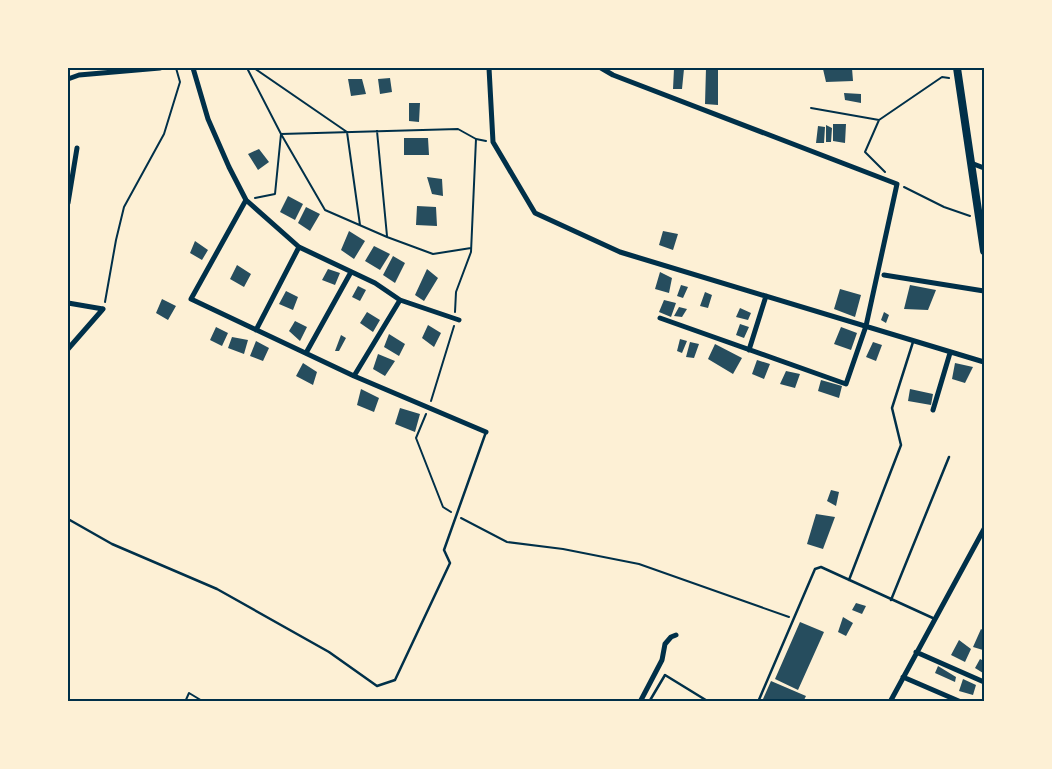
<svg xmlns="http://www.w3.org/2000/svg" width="1052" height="769" font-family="Spectral,serif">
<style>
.building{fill:#264d5e}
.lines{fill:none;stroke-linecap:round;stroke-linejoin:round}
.path{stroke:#003049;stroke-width:2}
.service{stroke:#003049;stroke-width:2.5}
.minor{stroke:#003049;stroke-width:5}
.primary{stroke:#003049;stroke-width:8}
.neatline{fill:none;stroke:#003049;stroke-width:2}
</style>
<rect width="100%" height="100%" fill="#fdf0d5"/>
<!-- building -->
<path class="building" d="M706,68H718V105L705,104Z
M833,68H852L853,81L826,82L823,69Z
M674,69H684L682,89H673Z
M390,78L392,92L380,94L378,79Z
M348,79H362L366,94L351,96Z
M844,93L861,94V103L845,100Z
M409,103H420L419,122L409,121Z
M833,124H846L845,143L833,141Z
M826,125L832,128L831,142H826Z
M818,126L825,127L824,143H816Z
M404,138H428L429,155H404Z
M259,149L269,162L258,170L248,154Z
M427,177L442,179L443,196L432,194Z
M288,196L303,204L295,220L280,212Z
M417,206L436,207L437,226L416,225Z
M306,207L320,214L310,231L298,223Z
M349,231L365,241L354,259L341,250Z
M663,231L678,234L673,250L659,245Z
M195,241L208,250L202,260L190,253Z
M374,246L390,254L380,270L365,261Z
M393,256L405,263L395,283L383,275Z
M237,265L251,274L244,287L230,279Z
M328,269L340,273L335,285L322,280Z
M427,269L438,278L424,301L415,295Z
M660,272L672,278L669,293L655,289Z
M681,285L688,287L683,298L677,296Z
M910,285L936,290L928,310L904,309Z
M358,286L366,290L360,301L352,297Z
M840,289L861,295L855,317L834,309Z
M286,291L298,297L293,310L279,304Z
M705,292L712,295L708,308L700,306Z
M162,299L176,306L168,320L156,313Z
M664,300L676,303L671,317L659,312Z
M679,307L687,309L682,317L674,316Z
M740,308L751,313L748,320L736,317Z
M367,312L380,320L373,332L360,323Z
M884,312L889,315L886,323L881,320Z
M295,321L307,327L300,341L289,331Z
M740,324L749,327L744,338L736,335Z
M428,325L441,333L434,347L422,338Z
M216,327L228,333L222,346L210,340Z
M841,327L857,333L851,350L834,344Z
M389,334L405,344L399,356L384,347Z
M341,335L346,338L339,351H335Z
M232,337L248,340L244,354L228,348Z
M680,339L687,341L682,353L677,351Z
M256,341L269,348L263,361L250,356Z
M690,342L699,344L694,358L686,357Z
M873,342L882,345L876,361L866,357Z
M715,344L742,358L733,374L708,359Z
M378,354L395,361L385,376L373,369Z
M757,360L770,364L764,379L752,374Z
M303,363L317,372L313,385L296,376Z
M955,363L973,367L965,383L952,379Z
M786,371L800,374L795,388L780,384Z
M821,380L842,386L839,398L818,391Z
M361,389L379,398L374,412L357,405Z
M910,389L933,394L931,405L908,401Z
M400,408L420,414L415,432L395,424Z
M831,490L839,492L836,506L827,501Z
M816,514L835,517L823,549L807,544Z
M856,603L866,606L862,614L852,610Z
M843,617L853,623L846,636L838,632Z
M800,622L824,632L798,690L775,679Z
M981,629L984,631L983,650L973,647Z
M959,640L971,649L965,662L951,655Z
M980,659L984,661V670L983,673L975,668Z
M938,666L956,677L955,682L935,673Z
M963,679L976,685L973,695L959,691Z
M771,681L806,696L803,702H768L763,699Z"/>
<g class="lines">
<!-- path -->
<path class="path" d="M247,68L281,134L458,129L476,139
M254,68L347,132L360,225
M811,108L879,120L942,77L949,78
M879,120L865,152L885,172
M377,131L387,236
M281,134L325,210L387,237L433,254L471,248
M904,187L944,207L970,216
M255,198L275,194L281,134
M105,302L116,240L124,207L164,134L180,82L176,68
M455,312L456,292L471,252L476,139L486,141
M431,401L454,326
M426,414L416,438L443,507L451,512
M461,518L507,542L563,549L639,564L789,617
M185,702L189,693L204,702"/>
<!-- service -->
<path class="service" d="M68,519L112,544L217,589L329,652L377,686L395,680L450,563L444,550L486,432
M849,580L901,445L892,408L913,342
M891,600L949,457
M649,702L665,675L709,702
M758,702L815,569L821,567L935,619"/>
<!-- minor -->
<path class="minor" d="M193,68L208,119L229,167L246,200L299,247L375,283L400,300L354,376L191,299L246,200
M489,68L493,142L535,213L620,252L984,362
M601,68L613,75L897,184L866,326L846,384L660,318
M68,79L79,75L160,68
M971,163L984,168
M68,203L77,148
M884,275L984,291
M400,300L459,320
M68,303L103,309
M256,330L299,247
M68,349L103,309
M749,350L766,296
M306,353L351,272
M354,376L486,432
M933,410L950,353
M916,652L984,682
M903,677L961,702
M640,702L662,660L665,644L671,637L676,635
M890,702L984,529"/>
<!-- primary -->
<path class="primary" d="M957,68L984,251"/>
</g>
<!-- border -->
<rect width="1052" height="769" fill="none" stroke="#fdf0d5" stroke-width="138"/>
<rect x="69" y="69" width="914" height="631" class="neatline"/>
</svg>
